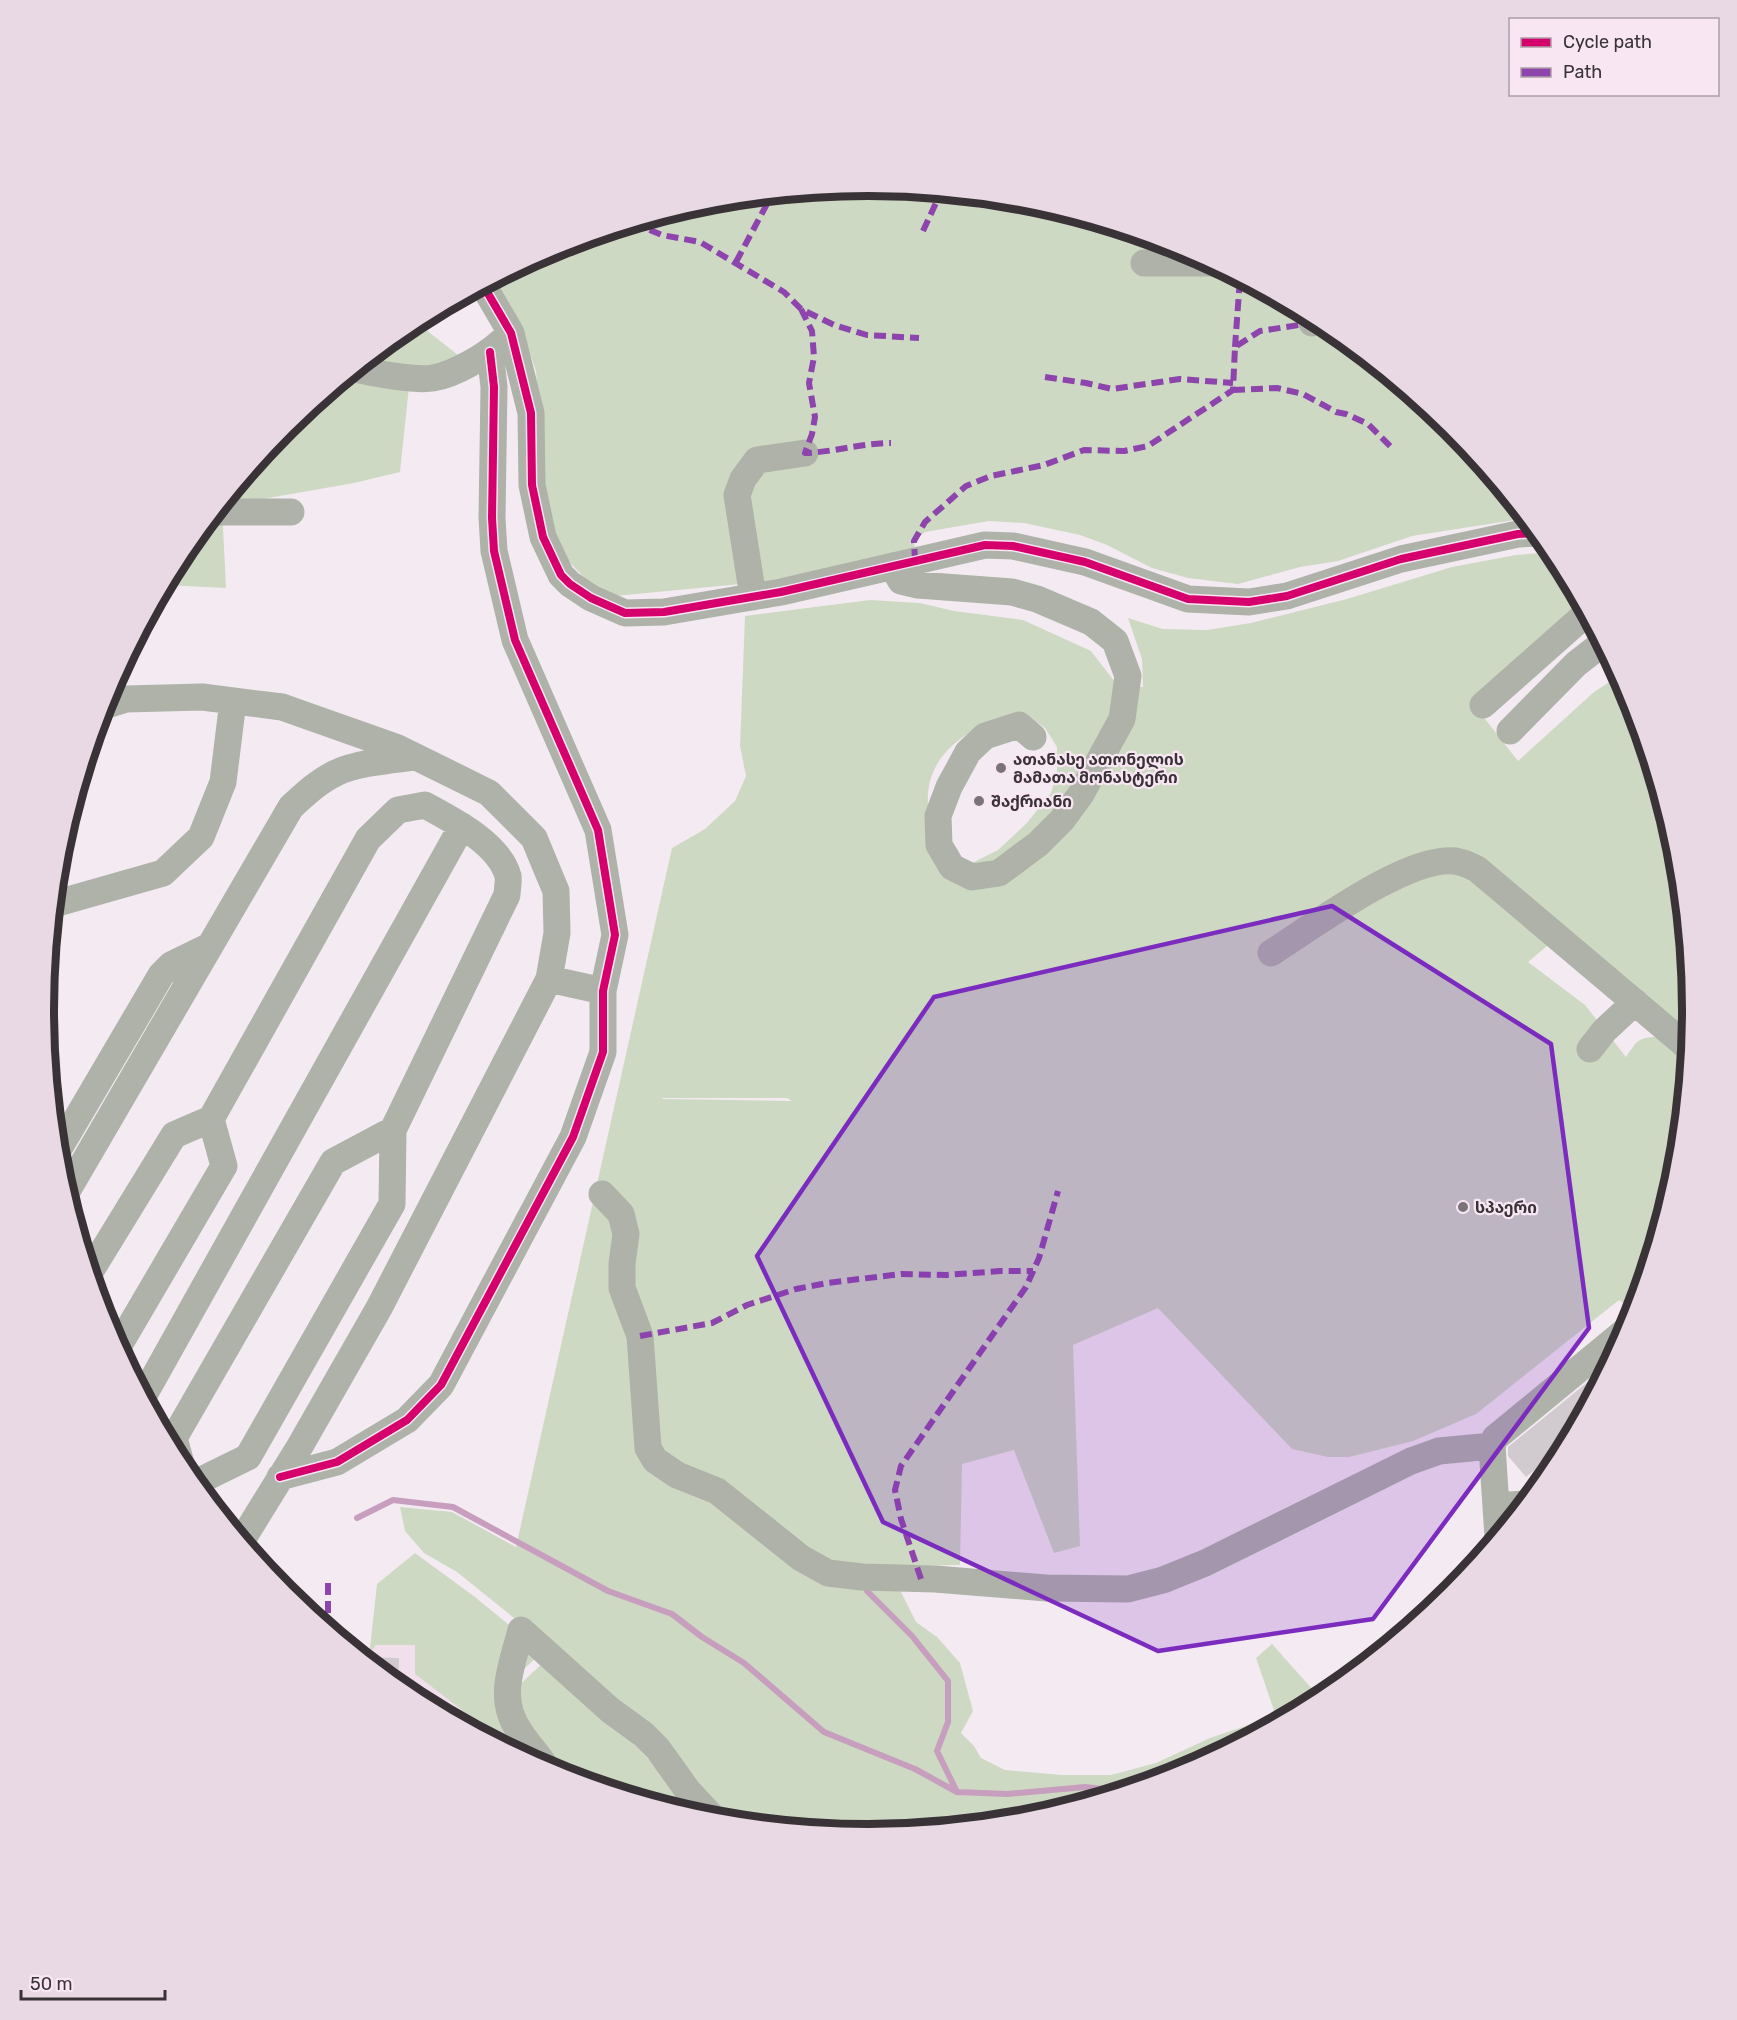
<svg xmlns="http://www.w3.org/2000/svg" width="1737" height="2020" font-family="Rubik,'Noto Sans Georgian',sans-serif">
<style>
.built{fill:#f1dfec}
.green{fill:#ced9c3;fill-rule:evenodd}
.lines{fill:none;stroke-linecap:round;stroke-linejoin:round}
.stream{stroke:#c79ebe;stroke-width:6}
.building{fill:#d1cacf}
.minor{stroke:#aeb2a9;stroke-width:27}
.quiet{stroke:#8e44ad;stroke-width:6;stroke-dasharray:12 6;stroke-linecap:butt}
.cycleway-casing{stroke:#f8e7f3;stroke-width:11}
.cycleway{stroke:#d6006c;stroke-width:8}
.marked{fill:#7b2cbf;fill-opacity:0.2;stroke:#7b2cbf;stroke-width:4.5;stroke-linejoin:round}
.poi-dot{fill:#7a7378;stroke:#f8e7f3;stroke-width:2}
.labels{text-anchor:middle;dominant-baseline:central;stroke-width:4.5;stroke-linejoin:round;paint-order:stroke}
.poi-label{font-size:16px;font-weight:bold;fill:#393237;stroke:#f8e7f3;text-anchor:start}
.rim{fill:none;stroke:#393237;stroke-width:8}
</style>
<rect width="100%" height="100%" fill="#f4ebf2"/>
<!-- built -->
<path class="built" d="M376,1645H415V1674L522,1756L410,1696L365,1659Z"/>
<!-- green -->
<path class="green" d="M869,185L1030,201L1185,248L1224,269L1225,271H1227L1327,324L1452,427L1527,518L1412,536L1338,561L1300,567L1238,584L1188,578L1152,568L1107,545L1080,535L1024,523L989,521L925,532L914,541L915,550L762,582L615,596L594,588L560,552L545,497V465L536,371L523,332L492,280L553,248L708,201Z
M415,321L468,363L410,377L400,472L354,483L222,506L226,588L165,585L183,551L285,426Z
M1554,552L1582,603L1471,701L1518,761L1594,692L1620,675L1631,695L1678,849L1693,1010L1691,1039L1472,879L1547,946L1528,962L1585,1005L1626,1057C1636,1043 1637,1037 1656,1037L1688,1062L1678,1171L1636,1307L1632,1309L1619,1300L1476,1414L1413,1441L1349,1457H1328L1292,1449L1158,1308L1073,1345L1080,1546L1054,1553L1014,1450L962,1464L960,1565L888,1566L916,1622L937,1637L960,1663L973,1711L961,1733L974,1746L981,1758L1005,1770L1062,1775H1111L1156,1763L1210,1738L1254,1723L1278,1722L1256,1658L1272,1644L1321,1699L1184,1772L1029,1819L868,1835L720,1820L540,1639L457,1572L424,1553L405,1531L400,1507L452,1512L516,1547L672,848L705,829L735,801L746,776L740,746L745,616L870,600L920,603L954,611L1023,620L1091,651L1118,686L1143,687L1142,659L1128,618L1163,629L1207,630L1251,623L1347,599L1452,567L1516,555ZM1003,717H1030L1045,728L1057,747V772L1051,793L1026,824L998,850L972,863L940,854C936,838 929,820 928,804C925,757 964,731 1003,717ZM662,1098H787L792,1101L663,1099Z
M415,1553L475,1597L542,1652L504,1688L522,1756L415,1674V1645H376L365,1659L355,1650L370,1648L377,1584Z
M547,1659L601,1709L705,1819L557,1773L542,1749L513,1691Z"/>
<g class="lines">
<!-- stream -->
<path class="stream" d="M357,1518L393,1500L453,1507L608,1591L672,1614L702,1637L744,1663L824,1732L915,1769L957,1792L1007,1794L1085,1787L1121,1791
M867,1591L912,1636L948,1681V1722L937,1751L957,1792"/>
</g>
<!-- building -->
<path class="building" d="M1611,1363L1567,1444L1526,1477L1508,1456V1447Z
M363,1657L399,1658L398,1686L384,1674Z"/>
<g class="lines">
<!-- minor -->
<path class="minor" d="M1144,263H1212
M483,285L511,333L531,413L532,485L543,537L561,575L570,584L591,598L625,613L664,612L781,592L985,545L1013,546L1085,562L1188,599L1249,602L1287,596L1401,559L1518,534L1539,533
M1312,323L1318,319
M355,369C374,373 415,381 433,378C456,374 485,356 502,341
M215,512H291
M892,566L901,581L918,585L1012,592L1037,599L1091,622L1115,641L1128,676L1122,719L1081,794L1062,820L1038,844L999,873L972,877L952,867L939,845L938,816L949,787L968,752L985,736L1019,725L1033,737
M753,597L737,495L743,479L757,460L805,453
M1483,705L1587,613
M103,706L126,699L202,697L282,707L398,748L489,793L534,838L556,891L557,933L549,979
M1510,731L1576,664L1603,643
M54,904L163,873L201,837L223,782L233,701
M1271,953C1312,927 1408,855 1455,861C1462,862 1471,866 1477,869L1690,1049
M1590,1049L1604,1031L1635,1002
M57,1152L161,975L171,965L210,946
M66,1193L291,807C305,794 319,781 336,773C356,763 392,760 414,757
M602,1194L621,1214L626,1234L622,1264V1288L640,1336L648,1448L655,1460L677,1475L717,1491L801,1558L828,1573L862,1577L935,1579L1046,1588L1128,1589L1163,1580L1205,1563L1411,1461L1439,1451L1492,1446
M90,1272L174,1135L211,1119L368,839L398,810L425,805C452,820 499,843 508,876C509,882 507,889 507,895L393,1130
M118,1347L224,1166L211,1119
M144,1395L462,826
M182,1467L174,1438L333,1162L393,1130L392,1204L248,1457L195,1483
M280,1477L337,1462L407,1420L441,1385L573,1137L603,1052V991L615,935L598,830L515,640L494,551L492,518L494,387L490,352
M1496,1506L1525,1504
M1498,1537L1492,1446L1495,1438L1630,1327
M242,1540L300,1446L379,1308L549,979L603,991
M547,1769C539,1755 528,1745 520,1732C496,1699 512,1666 521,1630L610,1710L643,1734L658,1749L688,1791L715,1820"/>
<!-- quiet -->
<path class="quiet" d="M633,223L662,235L700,242L784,292L801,309L834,325L867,335L919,338
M923,231L941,192
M736,262L768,202L770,195
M801,309L812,331L814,357L809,383L815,417L812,434L805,453C835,452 862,443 891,443
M1235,347L1240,278
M1045,377L1086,383L1112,389L1180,379L1233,383
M1233,390L1277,388L1303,394L1336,412L1346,414L1368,424L1392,448
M915,561L914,541L925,522L966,486L991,476L1044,465L1084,450L1124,451L1148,446L1233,390L1235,347L1260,331L1312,323
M640,1336L712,1323L747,1305L796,1289L827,1283L901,1274L946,1275L1000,1271H1033
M921,1579L901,1519L895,1490L901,1466L1026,1287L1039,1258L1058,1191
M328,1583V1629"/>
<!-- cycleway casing -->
<g class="cycleway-casing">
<path id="cycleway" d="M483,285L511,333L531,413L532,485L543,537L561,575L570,584L591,598L625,613L664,612L781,592L985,545L1013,546L1085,562L1188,599L1249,602L1287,596L1401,559L1518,534L1539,533
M280,1477L337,1462L407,1420L441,1385L573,1137L603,1052V991L615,935L598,830L515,640L494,551L492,518L494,387L490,352"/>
</g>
<!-- cycleway -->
<use href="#cycleway" class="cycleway"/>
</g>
<!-- marked area -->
<path class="marked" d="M1332,906L1551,1044L1589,1328L1373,1619L1158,1651L883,1522L757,1256L934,997Z"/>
<!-- markers -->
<g class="poi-dot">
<circle cx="1001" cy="768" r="6"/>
<circle cx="979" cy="801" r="6"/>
<circle cx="1463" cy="1207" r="6"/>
</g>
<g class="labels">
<!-- poi labels -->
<g class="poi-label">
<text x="1013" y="759">ათანასე ათონელის<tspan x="1013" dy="18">მამათა მონასტერი</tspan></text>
<text x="991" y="801">შაქრიანი</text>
<text x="1475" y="1207">სპაერი</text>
</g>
</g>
<!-- crop -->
<path d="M0 0H1737V2020H0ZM54 1010a814 814 0 1 1 1628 0a814 814 0 1 1-1628 0Z" fill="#e9d9e4" fill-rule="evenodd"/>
<path class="rim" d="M54 1010a814 814 0 1 1 1628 0a814 814 0 1 1-1628 0Z"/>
<!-- legend -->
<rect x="1509" y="18" width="210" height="78" fill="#f8e7f3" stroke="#ac9fa8" stroke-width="1.5"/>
<rect x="1521" y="38" width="30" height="9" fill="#d6006c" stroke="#ac9fa8" stroke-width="1.5"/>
<text x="1563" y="48" font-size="18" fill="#393237">Cycle path</text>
<rect x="1521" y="68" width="30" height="9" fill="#8e44ad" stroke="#ac9fa8" stroke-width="1.5"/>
<text x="1563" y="78" font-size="18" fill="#393237">Path</text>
<!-- scale -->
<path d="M21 1990v9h144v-9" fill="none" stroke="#393237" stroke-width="3"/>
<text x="30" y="1990" font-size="18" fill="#393237" stroke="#f8e7f3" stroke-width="4.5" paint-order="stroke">50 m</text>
</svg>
